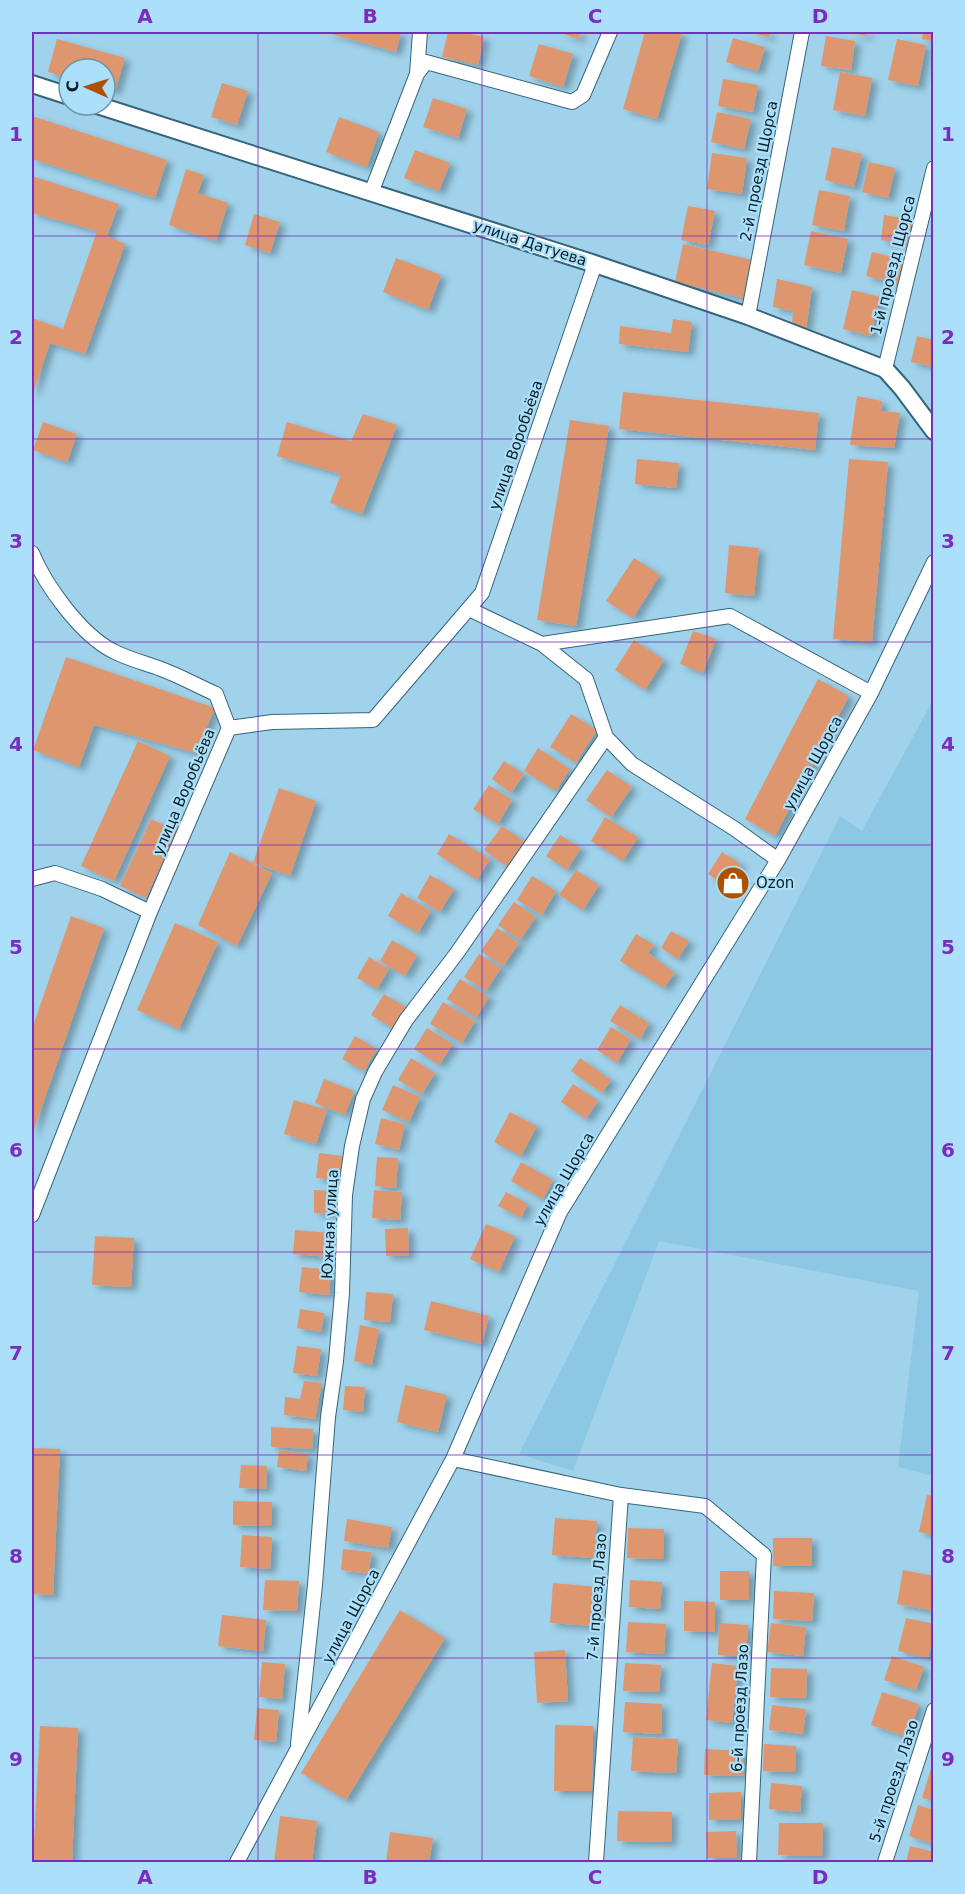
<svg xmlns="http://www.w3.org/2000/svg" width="965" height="1894" font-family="'DejaVu Sans',sans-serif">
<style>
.built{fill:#8cc7e3}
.building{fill:#dd966e;filter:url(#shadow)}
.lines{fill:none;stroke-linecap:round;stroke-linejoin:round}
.minor-casing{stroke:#35657b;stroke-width:16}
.tertiary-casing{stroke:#35657b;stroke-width:20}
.minor{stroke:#fff;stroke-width:14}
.tertiary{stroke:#fff;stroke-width:16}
.grid{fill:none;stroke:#7b2cbf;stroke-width:1.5;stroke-opacity:0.55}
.labels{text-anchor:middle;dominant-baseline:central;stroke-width:4.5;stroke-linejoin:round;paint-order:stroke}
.street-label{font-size:15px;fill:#0a1f28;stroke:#acdff9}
.poi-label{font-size:15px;fill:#0a1f28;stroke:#acdff9;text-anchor:start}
.neatline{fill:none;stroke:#7b2cbf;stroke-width:2}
.grid-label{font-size:20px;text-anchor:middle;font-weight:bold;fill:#7b2cbf}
</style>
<defs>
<filter id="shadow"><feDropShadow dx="6" dy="4" stdDeviation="3" flood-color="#0004"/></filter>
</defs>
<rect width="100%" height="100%" fill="#a0d2eb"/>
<!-- built -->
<path class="built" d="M933,700V1476L898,1467L919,1291L659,1241L573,1471L519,1454L840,816L862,831Z"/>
<!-- building -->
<path class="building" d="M324,32H401L396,52Z
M448,32H461L484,37L478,65L442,57Z
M559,32H581L578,39Z
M645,32H682L657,119L623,109Z
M748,32H770L769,37Z
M847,32H868L867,36Z
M923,32H934V41L922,39Z
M826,36L855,41L851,70L821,66Z
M733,38L765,47L758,71L726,62Z
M57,39L125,58L115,91L105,88V69H69V78L48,72Z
M897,39L926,45L918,86L888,80Z
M539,44L573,54L563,87L529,76Z
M840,72L872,78L865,116L833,110Z
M723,79L758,85L753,112L718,106Z
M222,83L248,91L237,125L211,117Z
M433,98L467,109L458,138L423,127Z
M717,112L751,119L744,149L711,142Z
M32,116L167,160L155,198L32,159Z
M339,117L379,132L367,167L326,152Z
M832,147L862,154L854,187L825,180Z
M415,150L450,163L439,191L404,178Z
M712,153L747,158L742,194L707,189Z
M869,162L895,168L888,198L862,192Z
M186,169L204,175L198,193L228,203L216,241L169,225Z
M32,176L119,204L107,236L125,244L85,354L50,343L32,396V318L63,329L97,231L32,213Z
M819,190L850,196L844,231L812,225Z
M688,206L715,211L708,245L681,240Z
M254,214L280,222L270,253L245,245Z
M884,215L914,220L910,244L881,240Z
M811,231L848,239L841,273L804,265Z
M683,244L752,260L743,298L675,282Z
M872,252L905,260L899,284L866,276Z
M396,258L441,275L428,310L383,292Z
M777,279L812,287L806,329L792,326L793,311L773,307Z
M852,290L880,297L871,336L843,329Z
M673,319L692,322L688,352L619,344L620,326L671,333Z
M917,336L934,340V367L911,362Z
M623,392L819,413L815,450L619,429Z
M857,396L882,401L881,411L900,413L894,448L850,445Z
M363,414L397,425L362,514L330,503L341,474L277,456L287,422L351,441Z
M570,420L609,426L576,626L537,620Z
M43,422L77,434L67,462L33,450Z
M637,459L679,463L676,488L635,484Z
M849,459L888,462L872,642L833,639Z
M729,545L759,548L754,596L725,593Z
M634,558L660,575L633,618L606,601Z
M693,631L716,639L703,673L680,664Z
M634,640L664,660L645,690L615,670Z
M66,657L215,708L196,753L94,725L79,767L33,750Z
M818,679L849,696L775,836L745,819Z
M571,714L597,730L576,763L550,747Z
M138,741L170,756L114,881L81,866Z
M538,748L570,769L556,791L524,771Z
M504,761L524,774L511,793L492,779Z
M607,770L632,787L611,817L586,800Z
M489,785L512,800L498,824L473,809Z
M279,788L316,801L290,876L253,863Z
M605,817L638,837L623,861L591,841Z
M151,819L177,831L146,898L120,886Z
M502,826L525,842L507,867L484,850Z
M449,834L490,859L477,880L437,854Z
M560,835L581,848L567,870L546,856Z
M230,852L272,873L237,946L198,925Z
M722,852L741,864L726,886L708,874Z
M576,870L599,885L583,910L559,895Z
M430,875L454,889L440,912L417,898Z
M532,876L556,891L542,915L517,900Z
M401,893L431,911L418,933L388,916Z
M514,902L536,917L520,940L498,925Z
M71,916L104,928L32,1135V1029Z
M175,923L218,942L179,1029L137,1010Z
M497,928L519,943L503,966L481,951Z
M671,931L689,941L678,959L661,948Z
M636,934L654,945L648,953L675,973L664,988L620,961Z
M392,940L417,955L405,976L380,961Z
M479,954L501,968L486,991L464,977Z
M369,957L389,969L377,989L357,978Z
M460,979L489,997L476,1018L447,999Z
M384,994L407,1008L394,1029L371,1015Z
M443,1002L475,1021L462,1043L430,1024Z
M620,1005L649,1023L640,1039L610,1021Z
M611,1027L631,1039L617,1063L597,1050Z
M427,1028L453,1044L439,1065L414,1049Z
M355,1036L377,1049L364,1071L342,1059Z
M411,1058L435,1073L422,1094L398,1080Z
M580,1058L611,1080L602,1093L571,1071Z
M324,1079L354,1091L345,1115L315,1103Z
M573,1084L598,1101L586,1119L561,1102Z
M393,1085L420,1097L409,1122L382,1110Z
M294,1100L327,1110L316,1144L284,1134Z
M510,1112L537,1126L521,1156L494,1142Z
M381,1118L405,1124L399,1150L375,1144Z
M319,1153L342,1156L340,1180L316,1178Z
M377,1157L398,1158L396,1188L375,1186Z
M521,1162L553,1180L543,1199L511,1181Z
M314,1190L337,1191V1214L314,1213Z
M374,1190L402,1192L400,1220L372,1218Z
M506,1192L528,1204L521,1218L498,1206Z
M486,1224L515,1236L499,1272L470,1259Z
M408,1228L409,1255L386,1256L385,1229Z
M295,1230L332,1233L330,1257L293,1254Z
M95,1236L134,1238L131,1287L92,1285Z
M302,1267L331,1270L329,1295L299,1292Z
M366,1292L393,1294L390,1322L364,1320Z
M431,1301L489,1316L482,1344L424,1330Z
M300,1309L324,1313L321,1332L297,1328Z
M360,1325L379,1329L372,1365L354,1361Z
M297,1346L321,1349L317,1376L293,1373Z
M304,1381L322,1383L315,1419L284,1415L285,1397L300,1399Z
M405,1385L447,1395L438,1432L397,1422Z
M345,1386L365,1387L363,1412L343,1410Z
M271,1427L313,1429L312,1449L271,1447Z
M32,1448L60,1449L53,1595L32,1594Z
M279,1450L308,1454L306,1471L277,1467Z
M241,1465L267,1466L266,1489L239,1488Z
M927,1495L934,1496V1535L919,1532Z
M233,1501L272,1502L271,1526L233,1525Z
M555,1518L597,1521L594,1558L552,1555Z
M347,1519L392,1527L388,1548L344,1541Z
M628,1528L664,1529L663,1559L627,1558Z
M242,1535L272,1537L270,1569L240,1567Z
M773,1538H812V1566H773Z
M343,1549L371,1552L369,1574L341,1570Z
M903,1570L934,1576V1611L897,1604Z
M720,1571H749V1600H720Z
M265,1580L299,1581L297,1611L263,1610Z
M630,1580L662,1582L660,1609L629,1607Z
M553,1583L597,1587L594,1626L550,1623Z
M774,1591L814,1593L812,1621L773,1619Z
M684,1601L715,1602V1632L684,1631Z
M400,1610L445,1638L346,1800L301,1773Z
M222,1615L266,1620L263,1651L218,1646Z
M906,1618L934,1624V1635L928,1658L898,1651Z
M628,1622L666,1624L664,1654L626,1652Z
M719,1623L748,1625L746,1656L718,1655Z
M771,1623L806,1627L803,1656L767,1652Z
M565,1650L568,1701L537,1703L534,1652Z
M892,1656L924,1667L916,1690L884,1680Z
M262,1662L285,1664L282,1699L259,1697Z
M625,1663L661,1665L659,1692L623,1691Z
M712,1663L738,1666L732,1723L706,1720Z
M771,1668L807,1669L806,1698L770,1697Z
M882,1692L919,1704L908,1737L871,1725Z
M625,1702L662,1704L661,1734L623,1732Z
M772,1705L806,1709L803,1734L769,1730Z
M257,1708L279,1710L276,1742L254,1740Z
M555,1725L593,1726L592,1791H554Z
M40,1726L78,1728L72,1862H33Z
M633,1737L678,1739L676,1773L631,1771Z
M764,1744L796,1746L795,1772L763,1771Z
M705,1749L744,1751L743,1776L704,1775Z
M933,1762H934V1801L922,1798Z
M771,1783L802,1786L800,1812L769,1809Z
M741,1792V1819L709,1820V1793Z
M918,1805L934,1810V1844L909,1836Z
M618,1811L672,1812L671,1842L617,1841Z
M280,1816L317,1821L312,1862H274Z
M779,1823H823L822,1856L778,1855Z
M736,1831L737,1858H707L706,1832Z
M390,1832L433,1838L429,1862H386Z
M910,1846L934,1852V1862H906Z"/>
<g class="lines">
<!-- minor casing -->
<g class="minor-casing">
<path id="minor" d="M417,74L420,32
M371,193L417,74L426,62L572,102L583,95L610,32
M748,316L802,32
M885,369L934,168
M32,553C45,585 81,635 113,651C128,659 145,663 161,669C180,676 198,686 216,694L229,728
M469,609L542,644L586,679L606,737L632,764L735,829L778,860
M542,644L730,616L871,693
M32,879L55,873L102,889L150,912
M32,1215L150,912L229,728L272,722L373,720L482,593L595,264
M453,1459L621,1495
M298,1744L315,1585L328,1417L336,1361L342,1293L345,1195L352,1146L363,1099L375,1072L406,1020L457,953L606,737
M237,1862L453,1459L560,1212L778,860L871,693L934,562
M596,1862L621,1495L705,1506L764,1555L749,1862
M885,1862L934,1710"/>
</g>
<!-- tertiary casing -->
<g class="tertiary-casing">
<path id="tertiary" d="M32,84L69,96
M97,105L595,264L748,316L885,369L902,388L934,431"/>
</g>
<!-- minor -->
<use href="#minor" class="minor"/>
<!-- tertiary -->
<use href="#tertiary" class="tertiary"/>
</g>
<!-- grid -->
<path class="grid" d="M258,32V1862M482,32V1862M707,32V1862M32,236H934M32,439H934M32,642H934M32,845H934M32,1049H934M32,1252H934M32,1455H934M32,1658H934"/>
<!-- icons -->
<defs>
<g id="shop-disc" transform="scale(1.725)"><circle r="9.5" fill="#af5000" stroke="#acdff9"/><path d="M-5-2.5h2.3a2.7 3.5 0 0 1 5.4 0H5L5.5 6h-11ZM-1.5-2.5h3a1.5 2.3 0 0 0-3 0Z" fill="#fff"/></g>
</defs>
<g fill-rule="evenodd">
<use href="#shop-disc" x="733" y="883"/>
</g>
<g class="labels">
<!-- street labels -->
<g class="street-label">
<text transform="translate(759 171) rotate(-79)">2-й проезд Щорса</text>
<text transform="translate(530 243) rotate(18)">улица Датуева</text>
<text transform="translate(893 265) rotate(-76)">1-й проезд Щорса</text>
<text transform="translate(516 445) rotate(-71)">улица Воробьёва</text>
<text transform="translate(813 763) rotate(-61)">улица Щорса</text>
<text transform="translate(184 792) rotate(-67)">улица Воробьёва</text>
<text transform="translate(564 1179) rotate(-60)">улица Щорса</text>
<text transform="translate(330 1224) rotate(-87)">Южная улица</text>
<text transform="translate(597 1597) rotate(-86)">7-й проезд Лазо</text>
<text transform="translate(351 1616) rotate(-62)">улица Щорса</text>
<text transform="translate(740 1708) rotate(-87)">6-й проезд Лазо</text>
<text transform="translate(894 1781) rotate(-72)">5-й проезд Лазо</text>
</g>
<!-- poi labels -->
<g class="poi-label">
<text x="756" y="883">Ozon</text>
</g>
</g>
<!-- border -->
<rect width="965" height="1894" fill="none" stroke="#acdff9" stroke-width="66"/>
<!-- north arrow -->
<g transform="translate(87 87) rotate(273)"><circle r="28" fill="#acdff9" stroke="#6b92a5" stroke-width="1.5"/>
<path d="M0-4.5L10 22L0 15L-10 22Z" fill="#af5000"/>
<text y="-9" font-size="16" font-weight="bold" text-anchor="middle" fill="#0a1f28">С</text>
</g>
<rect x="33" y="33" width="899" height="1828" class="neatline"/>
<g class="grid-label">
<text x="145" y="23">A</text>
<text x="370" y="23">B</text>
<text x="595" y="23">C</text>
<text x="820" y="23">D</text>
<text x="16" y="141">1</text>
<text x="948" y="141">1</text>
<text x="16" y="344">2</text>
<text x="948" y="344">2</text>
<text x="16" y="548">3</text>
<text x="948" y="548">3</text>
<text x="16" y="751">4</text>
<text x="948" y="751">4</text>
<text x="16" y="954">5</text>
<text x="948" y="954">5</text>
<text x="16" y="1157">6</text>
<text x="948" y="1157">6</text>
<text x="16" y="1360">7</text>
<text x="948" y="1360">7</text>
<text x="16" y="1563">8</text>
<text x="948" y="1563">8</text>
<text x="16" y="1766">9</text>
<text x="948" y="1766">9</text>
<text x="145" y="1884">A</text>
<text x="370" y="1884">B</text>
<text x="595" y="1884">C</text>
<text x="820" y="1884">D</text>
</g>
</svg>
